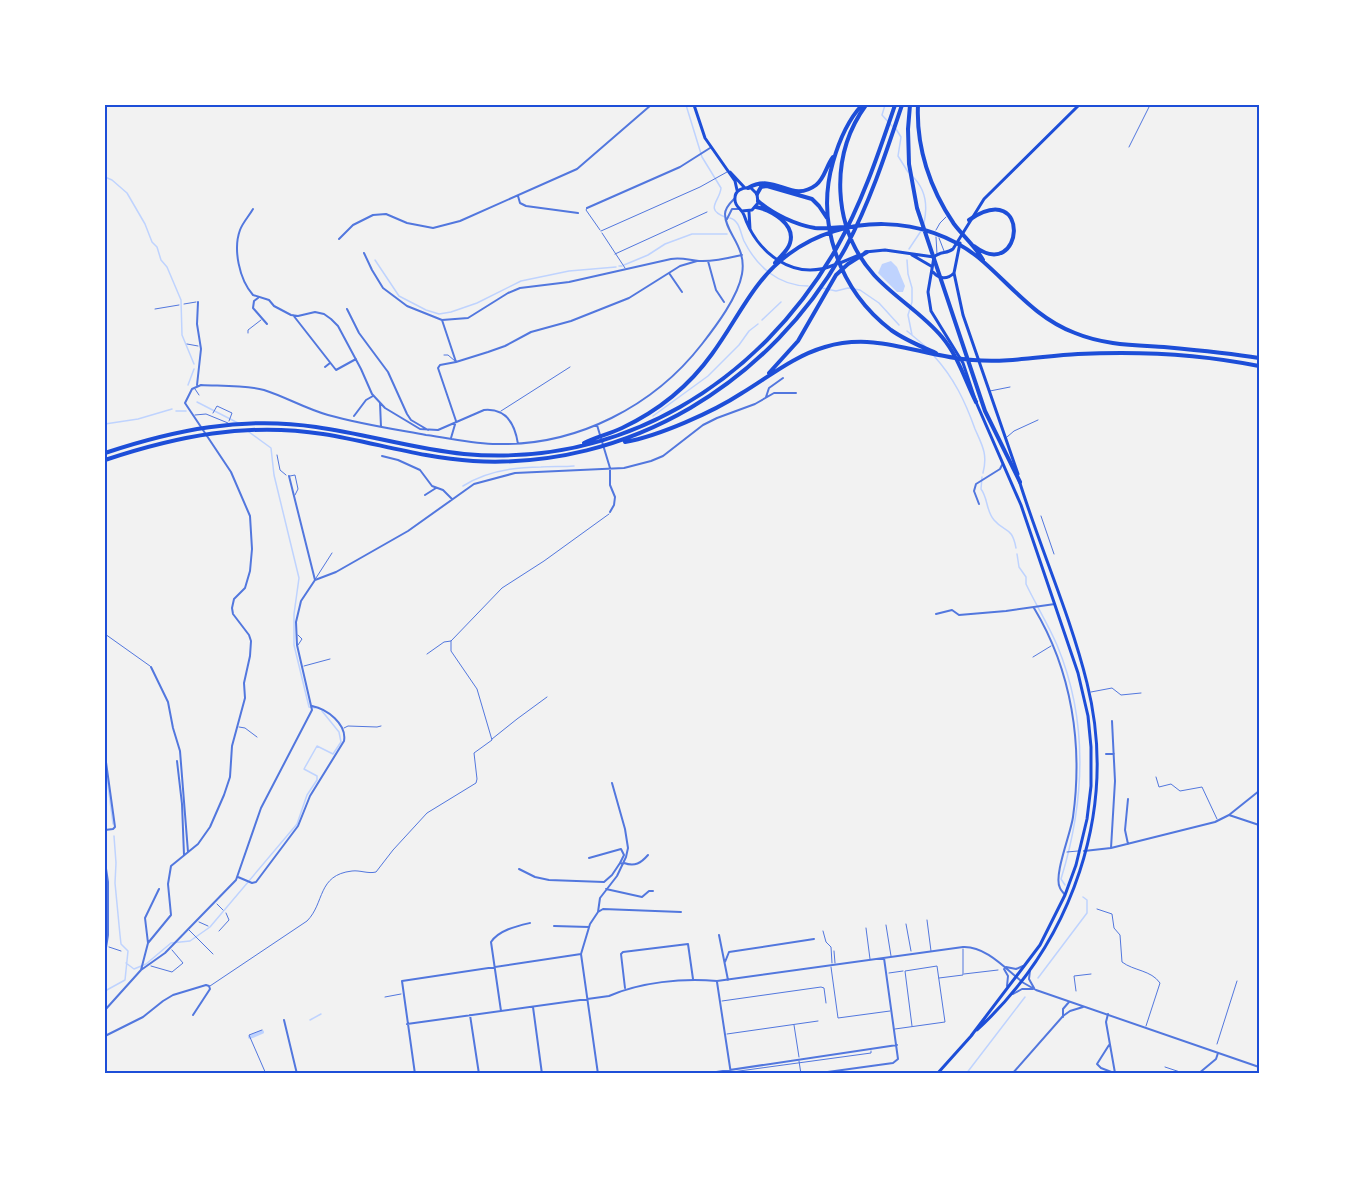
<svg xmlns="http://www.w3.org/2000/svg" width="1364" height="1179" font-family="'Archivo Narrow',sans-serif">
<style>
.water{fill:#bfd3fe}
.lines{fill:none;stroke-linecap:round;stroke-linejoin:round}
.stream{stroke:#bfd3fe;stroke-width:1.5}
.canal{stroke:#bfd3fe;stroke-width:4}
.service{stroke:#5277de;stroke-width:1}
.minor{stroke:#5277de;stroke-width:2}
.tertiary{stroke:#5277de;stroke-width:2}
.secondary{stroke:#1d4ed8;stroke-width:3}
.primary{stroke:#1d4ed8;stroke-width:3}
.motorway{stroke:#1d4ed8;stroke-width:4}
.neatline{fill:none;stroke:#1d4ed8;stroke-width:2}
</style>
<rect width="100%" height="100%" fill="#f2f2f2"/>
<!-- water -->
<path class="water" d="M891,261L897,267L905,286L903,292H897L878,273L882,264Z"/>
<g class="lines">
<!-- stream -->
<path class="stream" d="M686,105L702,157L721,188C720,201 704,209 725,217
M885,105L882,115L892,126
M896,129L901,137L898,156L908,172
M912,176C926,189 928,205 924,223
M105,177L112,180L127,193L145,224L152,242L157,247L161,260L167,267L181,300L182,335L194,364
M730,218C740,221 740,232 744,241C757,267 779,286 808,286
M909,249L921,231
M375,260L399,296L426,310L439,314L451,312L477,303L521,281L569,271L616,267
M907,260L908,274L912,288V302L908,315L912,335
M624,265L648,255L665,244L692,234H727
M619,266H622
M822,288L836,291L848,288L860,290L879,303L899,325
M762,320L781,302
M907,331L925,346
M934,356C954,378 965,401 975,429C982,445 988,454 983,473
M188,385L194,369
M197,402L238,423
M176,411H186
M653,416L708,376L739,345L749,331L758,324
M105,424L138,419L172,409
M249,432L271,448L274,475L299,578L294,614V645L309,707L315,708
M982,477L981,489C988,498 986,511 994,520C1005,533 1012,526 1016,548
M463,486C485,472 515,467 541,467C552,466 562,467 574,466
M1017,554L1019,567L1026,577V584C1036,605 1048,624 1057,645C1089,722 1085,801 1061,879L1065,885
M106,770L113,824
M126,963L134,969L146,964L171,943L190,941L210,927L297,824L307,795L317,780V776L304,769L317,746L333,754L341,742L339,732L322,711
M1038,978L1087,913V900L1083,897
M105,991L125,980L128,951L121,944L120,935L115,883L116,863L114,836
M310,1020L321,1014
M966,1074L1025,997"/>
<!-- canal -->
<path class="canal" d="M250,1037L262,1032"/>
<!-- service -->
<path class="service" d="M1129,147L1150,105
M587,208L586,210L600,230
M936,230L940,223L946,217
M601,231L700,187L727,172
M602,233L625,268
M936,237L937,254
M939,238L944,251
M615,254L707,212
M184,304L196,302
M155,309L179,305
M248,333V330L261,320
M187,344L198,346
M444,355H448L455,361
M195,389L199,395
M990,391L1010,387
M501,411L570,367
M213,413L217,406L232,413L229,421
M195,415L206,414L228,423
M1007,437L1014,431L1038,420
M277,455L280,470L286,475
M290,476L295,475L298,489L295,495
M1041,516L1054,554
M316,578L332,553
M105,634L150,666
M298,645L302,639L298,635
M427,654L444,642L451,641L502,588L544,561L609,514
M1033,657L1051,646
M304,666L330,659
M1091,692L1112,688L1121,695L1141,693
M239,727L245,728L257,737
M344,728L348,726L377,727L381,726
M492,739L517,719L547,697
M1156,777L1159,787L1171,784L1180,791L1202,787L1217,819
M1067,852L1078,851
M217,904L223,910
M1097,909L1112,914L1114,928L1120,935L1122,962C1134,971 1151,970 1160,983L1146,1026
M927,920L931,951
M199,922L208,926
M906,924L911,951
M886,925L891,956
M866,928L870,959
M189,930L213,954
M219,931L229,920L226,913
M823,931L826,942L831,947L832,963
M109,947L121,951
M834,951L835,963
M151,966L172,972L183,963L172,950
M831,967L838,1018L890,1011
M889,973L903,971
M964,974L998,970
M939,978L963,975V949
M210,986L307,921C325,903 317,875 352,871C360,870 368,874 376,872L393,850L427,813L476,783L477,779L474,753L492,740L477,689L451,651V641
M1076,991L1074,976L1091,974
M385,997L401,994
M722,1001L821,987L824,988L826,1003
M794,1025L799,1057
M895,1029L945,1022L937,966L905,971L912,1026
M262,1030L249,1035L266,1074
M727,1034L818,1021
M1217,1044L1237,981
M799,1061L801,1074
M1165,1067L1186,1074
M732,1072L871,1053V1051"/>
<!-- minor -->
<path class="minor" d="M518,196L520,203L526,206L578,213
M587,208L680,167L710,148
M253,209C249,216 243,222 240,230C233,249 239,279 253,295L269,300L274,306L291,315L298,316L315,312L324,314L331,319L338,326L361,369L372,394L385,408L420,429L438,430L484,410C506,408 515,424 518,444
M727,219L732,209H739
M339,239L353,225L373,215L386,214L407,223L433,228L460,221L577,169L651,105
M364,253L372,270L383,288L407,306L442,320L468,318L508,293L520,288L569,282L671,259C681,257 689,260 699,261C713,262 729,258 742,255
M708,261L716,290L724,302
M669,273L682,292
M258,298L254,301L253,308L267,324
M347,309L359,333L388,372L407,414L411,420L428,430
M293,315L336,370L356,359
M442,320L456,362L440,365L438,368L456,421L451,438
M456,362L488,352L505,346L531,332L571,321L629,298L680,266L697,261
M325,367L330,363
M197,385L201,349L197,324L198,302
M766,397L769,388L783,378
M380,403L381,427
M354,416L366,400L373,396
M597,425L610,468V485L615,497L614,505L610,512
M382,456L398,460L420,470L432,486L443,490L452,499
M289,476L315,580
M425,495L436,488
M979,504L974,491L976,484L1000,469L1002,465
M1034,608C1072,671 1083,745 1073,817C1071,833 1053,876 1060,888C1061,891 1064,893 1065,895
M936,614L952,610L959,615L1006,611L1055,604
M151,667L168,702L173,728L180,751L188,852
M1106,754H1114
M105,755L115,827L113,829L105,830
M177,761L182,804L184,855
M1128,799L1125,830L1128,844
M1229,815L1259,825
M1111,848L1115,781L1112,721
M1084,851L1111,848L1215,822L1229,815L1259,791
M589,858L621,849L624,855L620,863
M105,862L108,882V935L105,954
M624,863C635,867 641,863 648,855
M519,869L535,877L549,880L604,882L612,875L620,863L623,864
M238,877L252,883L256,882L298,826L310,796L344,741C347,724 327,709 312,706
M606,889L642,897L649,891H653
M598,912L603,909L681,912
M554,926L589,927
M719,935L728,980
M148,943L171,915L168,884L171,866L198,844L210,827L224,795L230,777L232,746L245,698L244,683L250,656L251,641L249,635L233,614L232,608L234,599L245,588L250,571L252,549L250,516L231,472L185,403L192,389L201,385C222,386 245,385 264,390C286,397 306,409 328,415C360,424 393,429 426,435C450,438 473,444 497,444C577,446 654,406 702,344C716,326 738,297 742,274C747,246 725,233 725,214C725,208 730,203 734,199
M725,962L729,952L814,939
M1006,967L1016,969L1023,966
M1004,969L1008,976L1007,986
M141,970L148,943L145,918L159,889
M717,982L731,1074
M625,988L621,954L623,952L688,944L693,979
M533,1007L542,1074
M105,1010L141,970L165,953L236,880L261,808L312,710L297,645L296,622L301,601L315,580L336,572L408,531L474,484L515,473L624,468L651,461L663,456L703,425L717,418L755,404L774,393H796
M501,1011L491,942C499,930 517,926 530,923
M1108,1014L1106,1022L1115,1073
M470,1015L479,1074
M284,1020L297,1074
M407,1024L609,996C641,982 682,978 717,981L963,947C985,946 1004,967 1020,980
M105,1036L143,1017L163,1001L173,995L206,985L209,986L210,989L193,1015
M1109,1045L1097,1064L1101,1068L1114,1073
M415,1074L402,981L581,954
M598,1074L581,954L590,924L598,912L600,898L617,876L626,857L628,848L625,829L612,783
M703,1074L897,1045
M813,1074L893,1063L898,1059L884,958
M1198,1074L1216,1059L1218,1053"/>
<!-- tertiary -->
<path class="tertiary" d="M1030,970L1029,979L1034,988
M1022,982L1036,990L1259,1067
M1013,994L1022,989H1033
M1063,1017V1009L1069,1002
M1012,1074L1063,1016L1070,1011L1083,1007"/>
<!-- secondary -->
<path class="secondary" d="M694,105L705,138L735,181L737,190
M730,172L745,188
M742,211L752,210L758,203L757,194L751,188C743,187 734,190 735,200C735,207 742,209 744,215C756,252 793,282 834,265
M749,212L750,229
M865,252L885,250L934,257
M912,255L931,266
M840,263L859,255"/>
<!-- primary -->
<path class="primary" d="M960,243L954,273L963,315L1018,474
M933,272C939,279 947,280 954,273
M977,1030C1072,942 1119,811 1087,683C1070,614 1040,548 1019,480
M971,1036L1040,945L1065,895L1076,865L1087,819L1091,786V747L1088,716L1078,673L1021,505L976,402L963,363L931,311L928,292L934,257C940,251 947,254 953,249L984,199L1079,105
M937,1074L972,1035"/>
<!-- motorway -->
<path class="motorway" d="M862,105C847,121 839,141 833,162C815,224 840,291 891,330C905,340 920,346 936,353
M866,105C829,156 832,228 874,275C895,298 922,313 942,337C958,356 965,380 976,402
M910,105L908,129L909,164L917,208L985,411L1020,482
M918,105C916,147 930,189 954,224C963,236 976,247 983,260
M748,188C776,172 791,204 816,185C825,178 826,166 833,157
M757,194L761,187L767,186L812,199L819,206L827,218
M758,201C773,214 796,225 815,228C825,229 835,227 845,227
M756,207C771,210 796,224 790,243C788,251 780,256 775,263
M969,220C1032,177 1024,284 974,246
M769,373L798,341L836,275L848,264L867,252
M625,442C659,436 713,412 742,393C770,376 794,356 825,347C878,331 921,357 973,360C1008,363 1043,356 1078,354C1138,351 1200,354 1259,366
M584,443C596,437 609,434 622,428C658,411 689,386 712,354C738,319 753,280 789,254C844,213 925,214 979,258C1011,285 1035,318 1075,333C1104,345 1134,345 1164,347C1196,350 1228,353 1259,358
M105,453C174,430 243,416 316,427C366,434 414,449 464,454C621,468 759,383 836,249C862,203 878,155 895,105
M105,460C177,436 247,422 323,434C373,442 422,458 473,461C629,470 772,382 846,247C870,202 886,153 902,105"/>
</g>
<!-- border -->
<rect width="1364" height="1179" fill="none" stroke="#ffffff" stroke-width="213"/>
<rect x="106" y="106" width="1152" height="966" class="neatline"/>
</svg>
